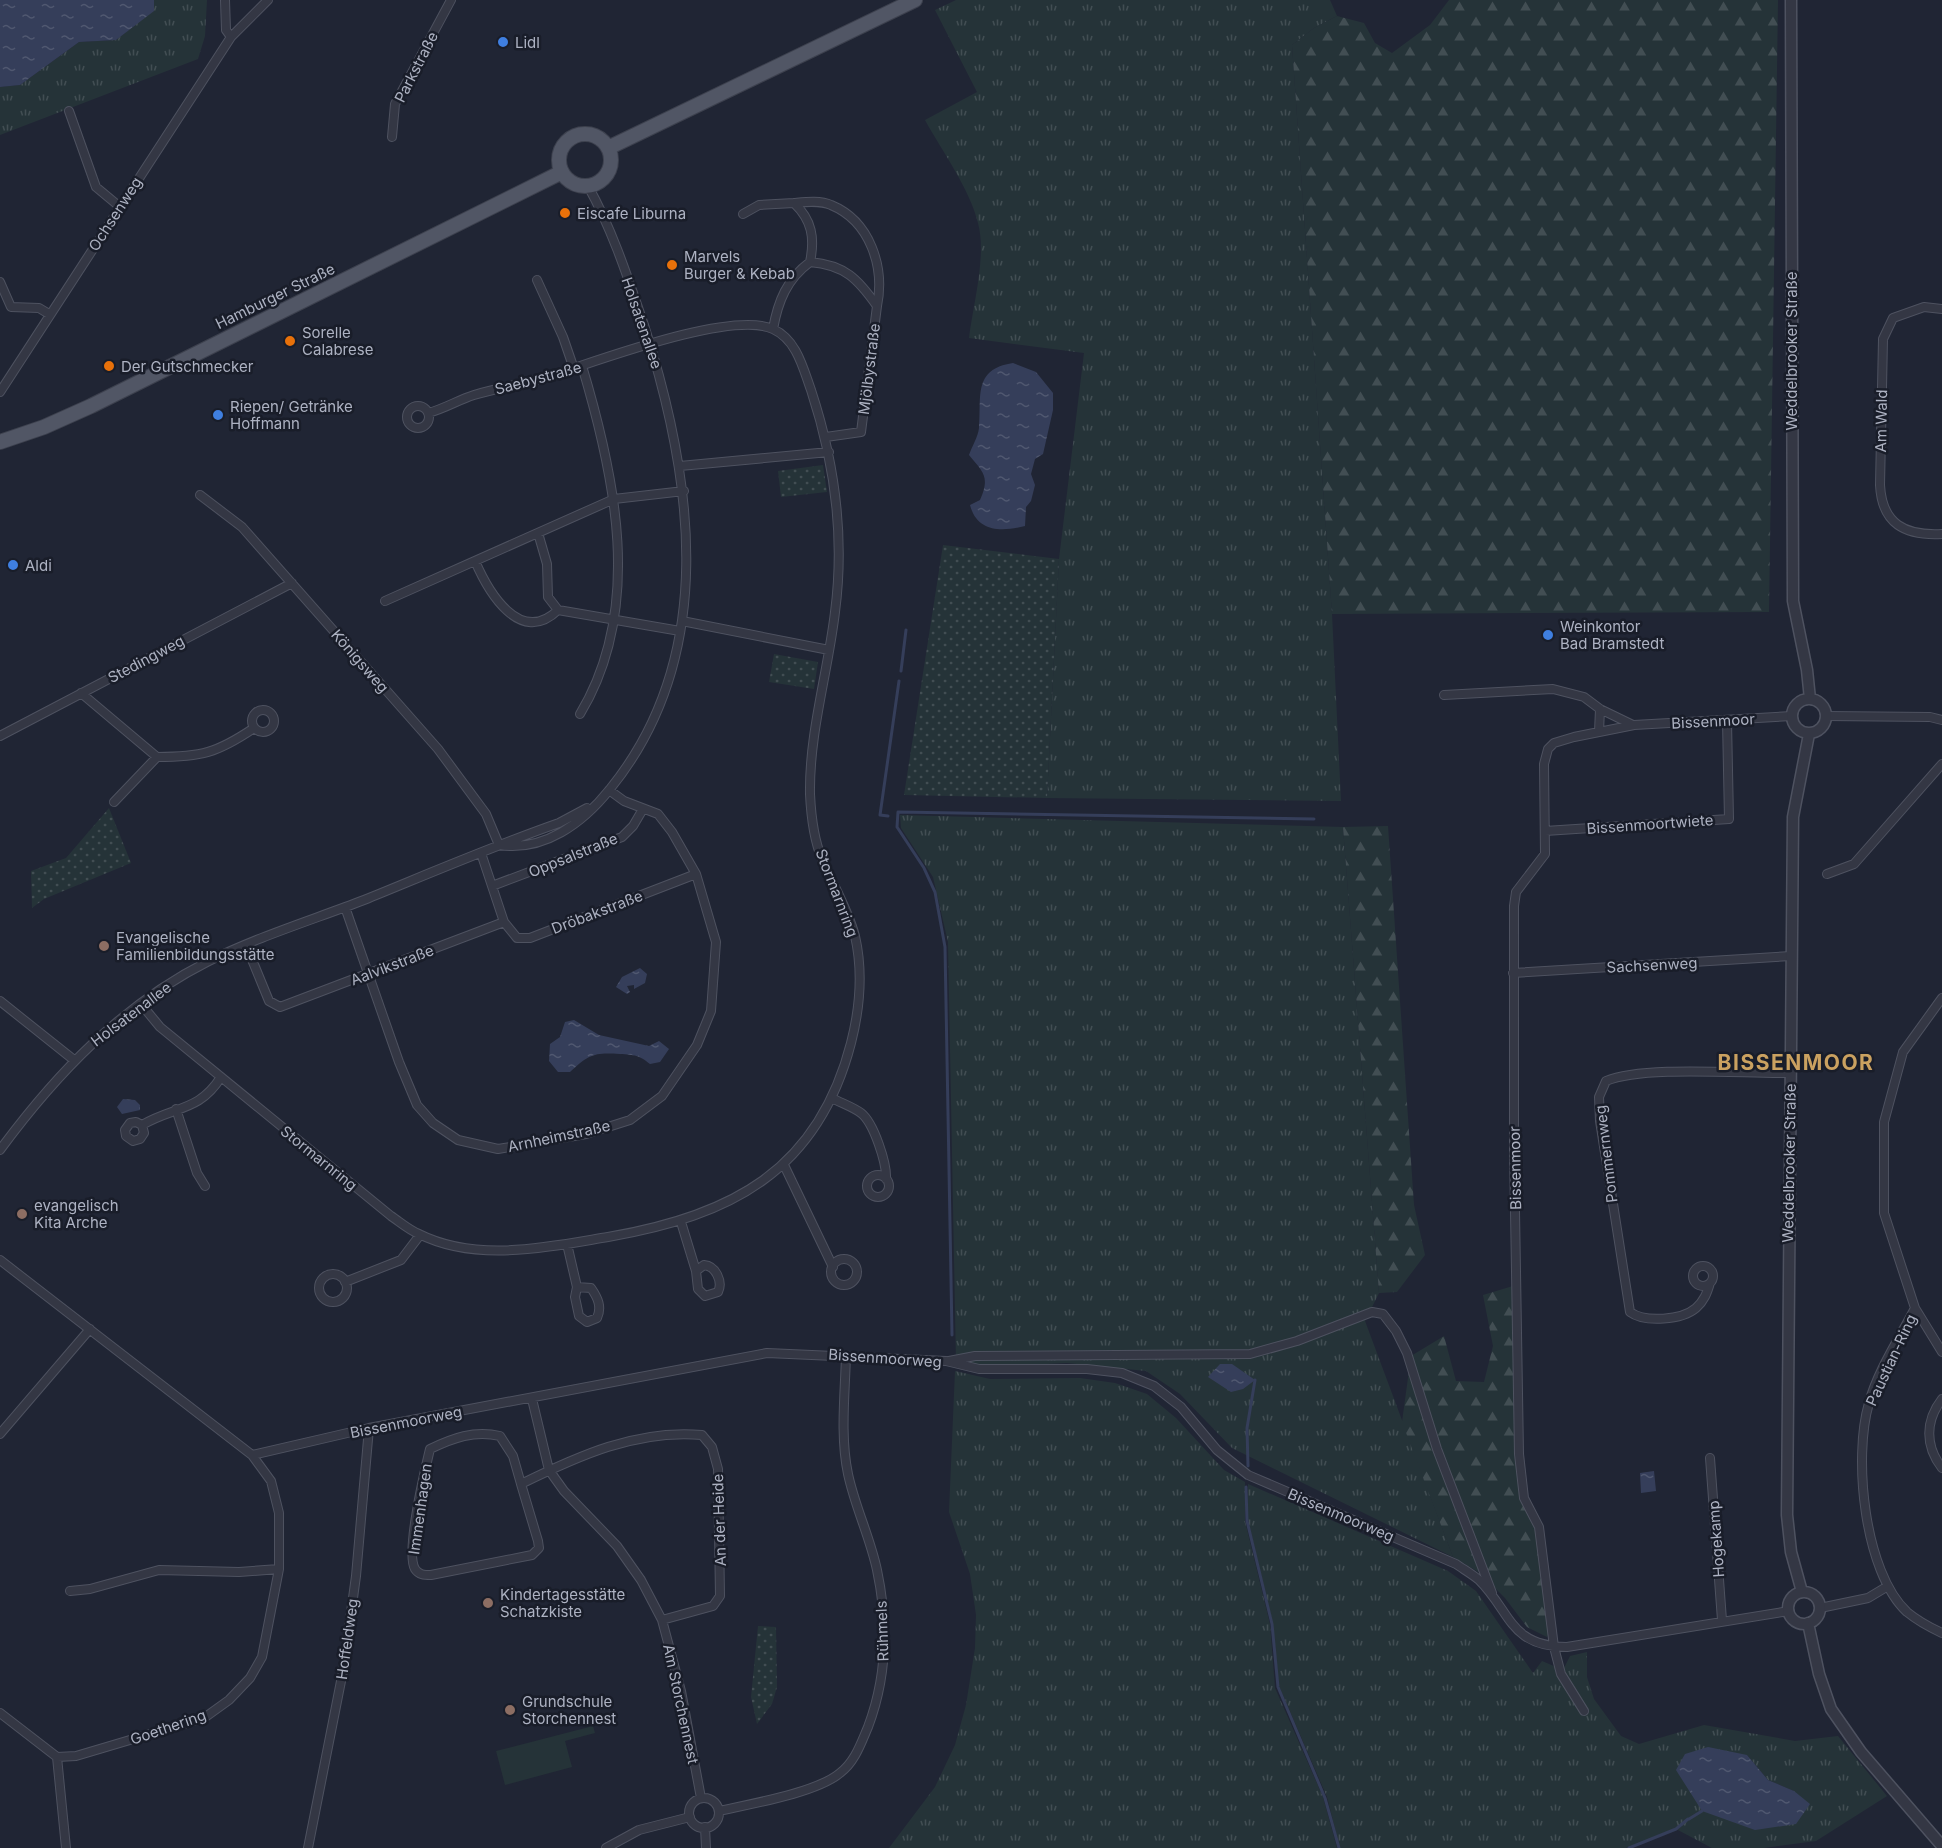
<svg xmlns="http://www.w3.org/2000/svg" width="1942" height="1848" font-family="Inter,sans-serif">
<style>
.grass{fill:url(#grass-tufts);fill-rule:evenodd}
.forest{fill:url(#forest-firs)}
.park{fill:url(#park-dots)}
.pitch{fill:#253338}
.water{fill:url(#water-ripples)}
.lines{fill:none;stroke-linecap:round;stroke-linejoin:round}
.stream{stroke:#353e5a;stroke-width:3}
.minor-casing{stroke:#4e5260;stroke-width:10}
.tertiary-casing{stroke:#4e5260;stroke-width:13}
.primary-casing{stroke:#3d414e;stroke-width:16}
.minor{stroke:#343744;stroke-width:8}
.tertiary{stroke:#343744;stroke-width:10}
.primary{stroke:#515665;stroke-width:14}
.shop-dot{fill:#3f7fe0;stroke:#191d29;stroke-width:2}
.food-dot{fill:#e8710a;stroke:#191d29;stroke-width:2}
.education-dot{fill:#8d6e63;stroke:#191d29;stroke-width:2}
.labels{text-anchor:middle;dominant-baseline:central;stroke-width:5;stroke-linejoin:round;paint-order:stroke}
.poi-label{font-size:15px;fill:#adb2c2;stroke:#191d29;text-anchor:start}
.street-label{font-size:15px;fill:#adb2c2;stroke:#191d29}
.district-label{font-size:21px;font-weight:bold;letter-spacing:1.5px;fill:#caa160;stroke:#191d29}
</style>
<defs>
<pattern id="grass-tufts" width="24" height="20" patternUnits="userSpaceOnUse" patternTransform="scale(1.5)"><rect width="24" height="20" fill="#253338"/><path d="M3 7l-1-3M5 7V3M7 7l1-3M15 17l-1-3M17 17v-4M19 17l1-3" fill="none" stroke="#424e53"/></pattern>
<pattern id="forest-firs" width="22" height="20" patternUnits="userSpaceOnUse" patternTransform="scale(1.5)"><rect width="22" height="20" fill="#253338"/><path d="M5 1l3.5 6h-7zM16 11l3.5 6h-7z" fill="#424e53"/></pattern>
<pattern id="park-dots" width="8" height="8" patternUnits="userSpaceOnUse" patternTransform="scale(1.5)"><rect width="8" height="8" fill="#253338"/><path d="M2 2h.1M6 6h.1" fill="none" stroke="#424e53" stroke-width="1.8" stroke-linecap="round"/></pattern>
<pattern id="water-ripples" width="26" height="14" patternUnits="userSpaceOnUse" patternTransform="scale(1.5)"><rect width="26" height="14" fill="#353e5a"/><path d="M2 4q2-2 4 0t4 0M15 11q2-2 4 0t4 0" fill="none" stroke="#505870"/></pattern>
</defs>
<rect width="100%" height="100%" fill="#202534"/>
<!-- grass -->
<path class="grass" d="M154,0H207L205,36L198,59L0,135V87L20,85L79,42L116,40L153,11Z
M956,0H1330L1337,16L1314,28L1292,45L1332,614L1341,801L1047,798L1059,559L1084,353L969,338C973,305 987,255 978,223C970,189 942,151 925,120L977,92L935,10Z
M900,815L1343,827L1379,1293L1365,1321L1453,1557L1232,1448L1180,1394L1146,1371L1067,1363L982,1367L956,1362L948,942L933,877L901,828Z
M955,1371L990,1379L1080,1378L1115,1383L1147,1394L1176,1418L1224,1470L1245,1482V1521L1270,1624L1275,1688L1323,1797L1337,1848H889L935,1787L955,1745L966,1705L975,1648L976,1615L970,1574L949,1512Z
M1248,1484L1448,1571L1476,1591L1533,1673L1542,1661L1563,1670L1570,1656L1587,1652V1677L1594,1699L1621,1736L1639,1744L1704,1725L1795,1741L1838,1736L1887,1796L1816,1841L1764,1848H1712L1676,1829L1626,1848H1340L1327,1797L1279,1686L1273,1624L1248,1520ZM1747,1755L1768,1780L1794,1791L1755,1830Z"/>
<!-- forest -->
<path class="forest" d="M1449,0H1778L1769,612L1332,614L1292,45L1314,28L1337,16L1364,23L1375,43L1392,53L1430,25Z
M1388,826L1414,1205L1425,1255L1397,1292L1379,1293L1343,827Z
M1513,1286L1516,1455L1536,1527L1549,1632L1547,1637L1527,1627L1505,1598L1480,1573L1453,1557L1402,1422L1411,1356L1444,1336L1456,1381L1484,1382L1493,1346L1483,1295Z"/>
<!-- park -->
<path class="park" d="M823,465L827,492L781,497L778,471Z
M943,545L1059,559L1047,798L904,795Z
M774,654L818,662L814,689L769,682Z
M109,808L131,863L44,899L32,908L31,871L66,858Z
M758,1626L776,1627L777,1687L772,1704L757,1724L751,1697Z"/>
<!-- pitch -->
<path class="pitch" d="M593,1726L595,1733L565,1741L572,1767L505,1785L496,1751Z"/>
<!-- water -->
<path class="water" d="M0,0H154V11L116,40L79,42L20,85L0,87Z
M1013,363L1036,372L1053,393V410L1043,454L1035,459L1031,474L1035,485L1031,501L1026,507L1025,526C1001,532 977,532 970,505L980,500C990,477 984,473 969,455C972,446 978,437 979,428C982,398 972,369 1013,363Z
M640,968L647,974L645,983L634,989V985L627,986L630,992L627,994L616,987L622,977Z
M574,1020L599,1035L649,1046L659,1041L669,1049L660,1062L650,1064C639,1055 635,1055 620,1054C595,1052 589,1054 570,1072H558L549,1061L550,1044L560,1037L565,1022Z
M123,1099L135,1100L140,1105V1110L122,1114L117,1107Z
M1220,1364H1232L1255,1380L1243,1389L1231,1392L1208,1377Z
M1654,1471L1656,1491L1641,1493L1640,1473Z
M1708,1747L1747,1755L1768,1780L1794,1791L1810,1804L1796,1824L1755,1830L1702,1811L1676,1770L1685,1754Z"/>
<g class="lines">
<!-- stream -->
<path class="stream" d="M901,671L906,630
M888,816L880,815L899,681
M952,1335L945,947L935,892L924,868L897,827L898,812L1314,819
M1248,1466L1247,1428L1255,1380
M1246,1487L1247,1521L1272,1624L1278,1687L1325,1798L1339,1848
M1689,1819L1702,1811
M1629,1848L1676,1829L1688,1819"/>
<!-- minor casing -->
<g class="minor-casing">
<path id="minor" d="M225,0L226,30L231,37
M69,111L96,187L120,207
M392,137L395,104L451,0
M743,214L759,205L794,203
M810,262C815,238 812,220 794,203C805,202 820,200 831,205C870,221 885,267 877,306
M537,280L563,337L574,369
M0,282L11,307L39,308L49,314
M1942,309L1924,307L1893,318L1883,339L1880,485C1882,524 1905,536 1942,534
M773,329C778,301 787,279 810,262C845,265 858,279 877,306L861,432L826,437
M0,392L231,37L268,0
M407 417a11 11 0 1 1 22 0a11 11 0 1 1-22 0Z
M680,466L829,452
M200,495L242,527L438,749L486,814L499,845
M475,561C488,591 520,647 558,610L548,597L547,564L538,533
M385,601L614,499L684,491
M558,610L680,631
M682,621L829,650
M81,693L157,757L114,802
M1444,695L1553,689L1584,697L1600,709L1633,725
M252 721a11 11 0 1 1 22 0a11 11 0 1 1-22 0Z
M580,714C644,608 615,476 582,366
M1826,716L1930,717L1942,720
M1599,732L1600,709
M0,736L292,583
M157,757C201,757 217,753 254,728
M1545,831L1729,819L1727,721
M499,845C544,852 583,823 610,789C719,655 693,478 644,325C628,278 612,229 588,186
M1827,874L1854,864L1942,764
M492,886L622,837L633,826L643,809
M345,907L399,1062L417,1105L433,1123L458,1140L498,1149L586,1134L630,1120L662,1096L697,1045L711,1011L716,942L696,874L672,832L658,814L624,801L609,790
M504,922L517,938H530L696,874
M246,945L269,1001L280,1007L504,922L481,853
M1513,973L1791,956
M1942,998L1903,1052L1884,1122V1213L1915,1308L1942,1352
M0,1001L74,1060
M141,1004L160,1027L391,1216C400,1222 409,1230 419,1234C477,1263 548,1247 608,1237C731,1216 818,1171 851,1043C860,1008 863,971 855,936C848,909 833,885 822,859C814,840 811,815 810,794C809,733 828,672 835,612C845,536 835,463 811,390C803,368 797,340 773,329C730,310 595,362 547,377C523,384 498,388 474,395C458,400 444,409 428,413
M832,1098C841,1103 853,1107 861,1113C874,1123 887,1164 886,1179
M176,1109L197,1173L205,1186
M142,1125L144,1133L140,1139L133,1141L126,1136L125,1130L130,1123L136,1122L142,1125C174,1106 199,1112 221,1077
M0,1150C56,1074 122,1005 207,962C257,937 312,920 364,900C428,874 493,846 559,823L587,808
M784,1165L833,1267
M867 1186a11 11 0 1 1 22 0a11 11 0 1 1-22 0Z
M681,1222L696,1271
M567,1244L577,1287
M831 1272a13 13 0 1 1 26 0a13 13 0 1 1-26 0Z
M0,1260L252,1455L369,1428L767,1353L946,1361L979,1369H1087L1122,1373L1154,1386L1181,1407L1217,1450L1248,1475L1456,1564C1463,1569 1472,1574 1479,1580C1512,1613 1509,1646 1567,1647L1789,1611
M704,1265C716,1266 723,1282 718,1292L705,1296L698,1289L696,1271Z
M1693 1276a10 10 0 1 1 20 0a10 10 0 1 1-20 0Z
M319 1288a14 14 0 1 1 28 0a14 14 0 1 1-28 0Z
M345,1282L401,1260L420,1235
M1710,1283C1707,1293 1704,1301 1696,1308C1682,1320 1645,1323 1630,1312L1600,1121L1599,1097L1606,1081C1644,1065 1745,1074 1790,1073
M577,1287L591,1288C598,1298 602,1307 597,1318L587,1322L579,1316L575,1297Z
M1915,1308C1900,1337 1877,1372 1869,1403C1853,1457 1864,1572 1907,1612C1918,1621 1929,1627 1942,1633
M949,1361L975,1356L1250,1354L1297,1341L1372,1312L1383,1314L1396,1331L1407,1353L1437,1449L1492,1593
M532,1399L549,1470L564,1491L617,1546L641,1580L662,1620L681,1691L701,1798
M1942,1399C1925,1421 1925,1446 1942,1468
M0,1434L90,1329
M1710,1458L1722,1620
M521,1484L513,1456L500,1436C474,1430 453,1438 430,1449C425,1470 405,1552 415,1569C419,1575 424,1575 431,1575L532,1555L539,1548L538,1541L521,1484C578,1456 637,1429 702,1435L712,1447L718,1469L720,1596L713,1606L662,1620
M70,1591L90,1589L159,1570L239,1572L279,1569
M1820,1608L1868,1598L1888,1586
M1584,1711L1561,1674L1554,1647L1539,1527L1524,1498L1519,1454L1514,1150V906L1516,892L1545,854L1544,764L1548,749L1554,743L1574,737L1634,725L1792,716
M0,1713L57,1757L76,1756L204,1718L229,1700L250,1678L262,1657L279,1569V1513L271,1481L252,1455
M57,1757L66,1848
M689 1813a15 15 0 1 1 30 0a15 15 0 1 1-30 0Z
M719,1811C750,1804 816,1793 840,1773C855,1762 861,1743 868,1727C887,1677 888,1622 877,1570C870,1537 855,1507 848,1474C840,1436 845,1394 846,1355
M705,1827L706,1848
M308,1848L343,1671L356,1576L369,1428
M606,1848L639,1830L690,1817"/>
</g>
<!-- tertiary casing -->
<g class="tertiary-casing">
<path id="tertiary" d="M1791,0L1793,601L1807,670L1810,699
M1792 716a17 17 0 1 1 34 0a17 17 0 1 1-34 0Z
M1802,1592L1791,1552L1787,1515L1793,817L1809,734
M1788 1608a16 16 0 1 1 32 0a16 16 0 1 1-32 0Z
M1808,1623L1819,1674L1831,1709L1861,1752L1942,1846"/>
</g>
<!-- primary casing -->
<g class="primary-casing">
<path id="primary" d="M559 160a26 26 0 1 1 52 0a26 26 0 1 1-52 0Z
M608,148L915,0
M0,442L44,427L91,406L562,172"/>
</g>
<!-- minor -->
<use href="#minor" class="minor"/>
<!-- tertiary -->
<use href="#tertiary" class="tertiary"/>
<!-- primary -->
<use href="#primary" class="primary"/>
</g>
<!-- markers -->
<g class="shop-dot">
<circle cx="503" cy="42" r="6"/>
<circle cx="218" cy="415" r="6"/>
<circle cx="13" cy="565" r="6"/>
<circle cx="1548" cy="635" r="6"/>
</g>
<g class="food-dot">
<circle cx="565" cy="213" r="6"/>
<circle cx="672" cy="265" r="6"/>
<circle cx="290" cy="341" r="6"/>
<circle cx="109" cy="366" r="6"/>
</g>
<g class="education-dot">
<circle cx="104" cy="946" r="6"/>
<circle cx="22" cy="1214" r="6"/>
<circle cx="488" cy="1603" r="6"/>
<circle cx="510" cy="1710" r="6"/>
</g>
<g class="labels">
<!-- poi labels -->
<g class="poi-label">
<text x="515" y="42">Lidl</text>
<text x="577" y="213">Eiscafe Liburna</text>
<text x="684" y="256">Marvels<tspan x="684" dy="17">Burger &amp; Kebab</tspan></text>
<text x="302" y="332">Sorelle<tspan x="302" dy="17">Calabrese</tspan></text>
<text x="121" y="366">Der Gutschmecker</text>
<text x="230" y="406">Riepen/ Getränke<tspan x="230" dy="17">Hoffmann</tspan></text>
<text x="25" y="565">Aldi</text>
<text x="1560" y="626">Weinkontor<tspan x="1560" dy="17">Bad Bramstedt</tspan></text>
<text x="116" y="937">Evangelische<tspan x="116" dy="17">Familienbildungsstätte</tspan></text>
<text x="34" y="1205">evangelisch<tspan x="34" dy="17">Kita Arche</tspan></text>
<text x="500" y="1594">Kindertagesstätte<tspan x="500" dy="17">Schatzkiste</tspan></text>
<text x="522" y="1701">Grundschule<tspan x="522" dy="17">Storchennest</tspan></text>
</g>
<!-- street labels -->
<g class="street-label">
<text transform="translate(416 67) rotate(-63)">Parkstraße</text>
<text transform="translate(115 214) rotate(-57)">Ochsenweg</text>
<text transform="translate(275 296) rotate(-26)">Hamburger Straße</text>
<text transform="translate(642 323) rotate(71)">Holsatenallee</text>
<text transform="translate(1791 351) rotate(-90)">Weddelbrooker Straße</text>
<text transform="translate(869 369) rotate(-83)">Mjölbystraße</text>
<text transform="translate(538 378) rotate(-15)">Saebystraße</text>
<text transform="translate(1881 421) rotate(-89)">Am Wald</text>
<text transform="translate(146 659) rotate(-28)">Stedingweg</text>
<text transform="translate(360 661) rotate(49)">Königsweg</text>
<text transform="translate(1713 721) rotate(-3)">Bissenmoor</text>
<text transform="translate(1650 824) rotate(-4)">Bissenmoortwiete</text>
<text transform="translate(573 855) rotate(-22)">Oppsalstraße</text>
<text transform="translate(837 893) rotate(69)">Stormarnring</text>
<text transform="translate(597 912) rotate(-21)">Dröbakstraße</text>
<text transform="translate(392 965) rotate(-21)">Aalvikstraße</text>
<text transform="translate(1652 965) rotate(-3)">Sachsenweg</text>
<text transform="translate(131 1014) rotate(-37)">Holsatenallee</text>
<text transform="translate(559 1136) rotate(-12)">Arnheimstraße</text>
<text transform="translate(1606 1154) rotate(-97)">Pommernweg</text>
<text transform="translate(319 1158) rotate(39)">Stormarnring</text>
<text transform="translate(1789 1163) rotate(-89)">Weddelbrooker Straße</text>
<text transform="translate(1515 1168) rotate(-91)">Bissenmoor</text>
<text transform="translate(885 1358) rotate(4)">Bissenmoorweg</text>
<text transform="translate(1891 1360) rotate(-65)">Paustian-Ring</text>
<text transform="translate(406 1422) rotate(-11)">Bissenmoorweg</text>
<text transform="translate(420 1509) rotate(-82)">Immenhagen</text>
<text transform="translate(1341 1515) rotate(23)">Bissenmoorweg</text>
<text transform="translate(719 1520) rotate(-92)">An der Heide</text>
<text transform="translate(1716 1539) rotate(-94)">Hogekamp</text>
<text transform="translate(882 1631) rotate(-92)">Rühmels</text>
<text transform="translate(347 1639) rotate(-82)">Hoffeldweg</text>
<text transform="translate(681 1704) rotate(78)">Am Storchennest</text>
<text transform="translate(168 1727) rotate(-19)">Goethering</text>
</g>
<!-- district labels -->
<g class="district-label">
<text x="1796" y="1062">BISSENMOOR</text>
</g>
</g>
</svg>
